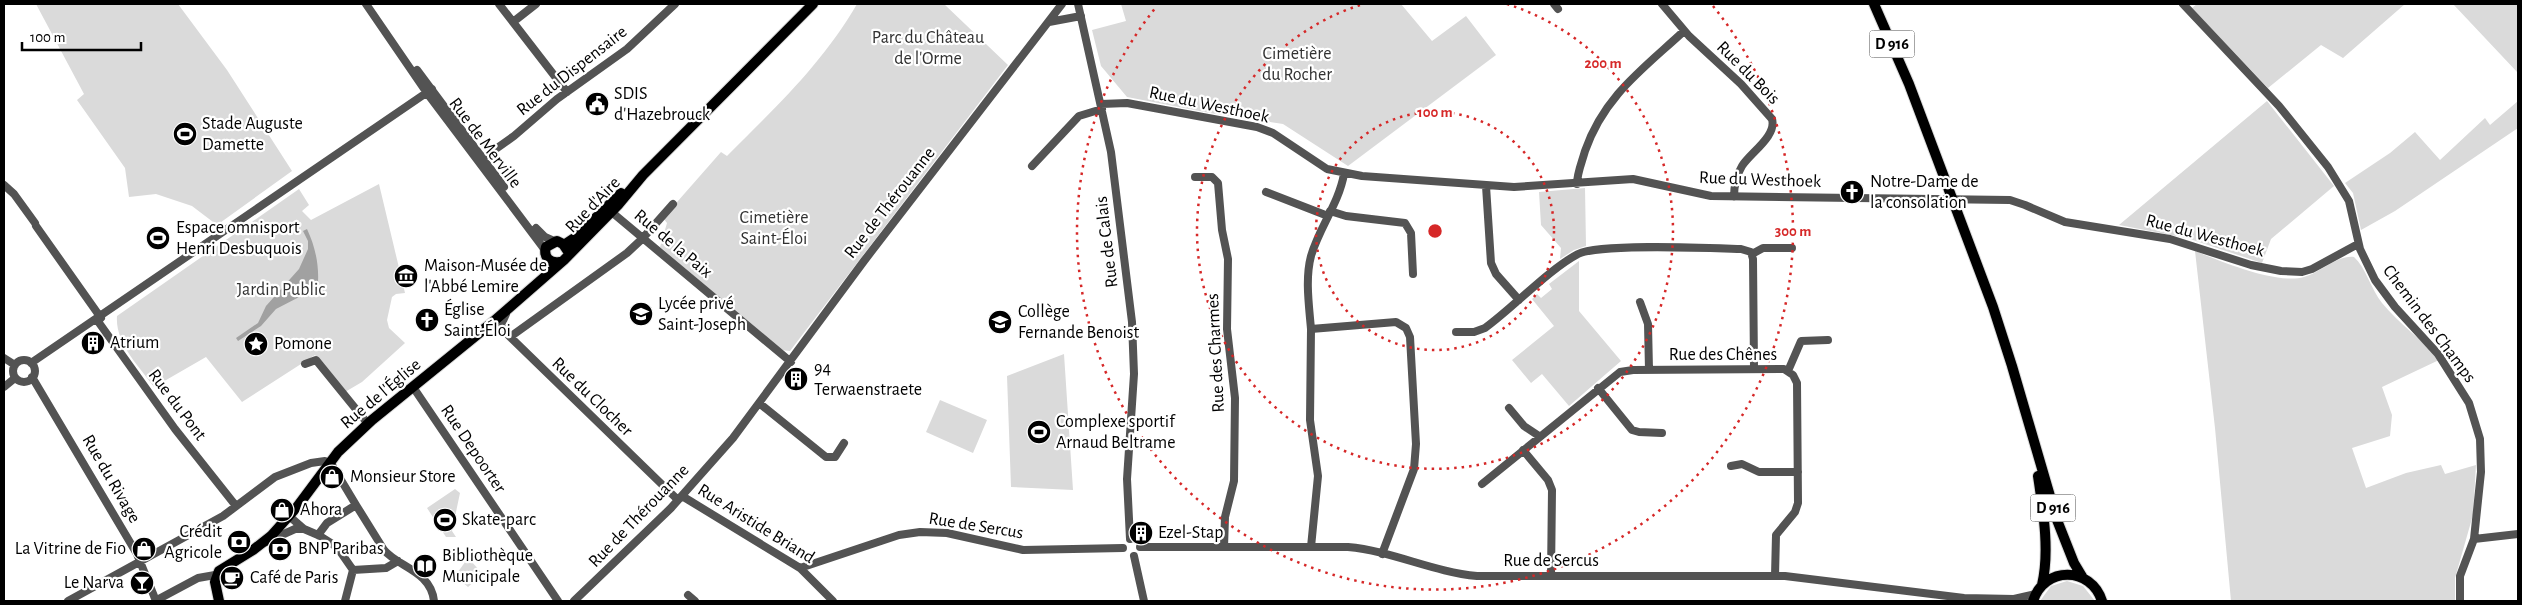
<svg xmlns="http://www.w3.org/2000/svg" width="2522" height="605" font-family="'Alegreya Sans',sans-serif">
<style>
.green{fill:#dadada}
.water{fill:#a1a1a1}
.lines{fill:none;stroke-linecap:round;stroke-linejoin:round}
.major-casing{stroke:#dbdbdb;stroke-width:12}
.minor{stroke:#535353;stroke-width:8}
.major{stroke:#000;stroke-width:10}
.ring{fill:none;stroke:#d62828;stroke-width:2.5;stroke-dasharray:2.5 5}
.labels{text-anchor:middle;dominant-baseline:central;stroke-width:4.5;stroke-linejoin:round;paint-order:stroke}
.shield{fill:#fff;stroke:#4c4c4c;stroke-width:1}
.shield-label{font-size:16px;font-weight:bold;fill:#000}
.park-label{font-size:18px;fill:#313131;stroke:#fff}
.street-label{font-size:18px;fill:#000;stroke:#fff}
.poi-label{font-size:18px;fill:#000;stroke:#fff;text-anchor:start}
.centre{fill:#d62828;stroke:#fff;stroke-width:2.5}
.ring-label{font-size:15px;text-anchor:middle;font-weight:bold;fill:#d62828;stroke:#fff;stroke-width:4.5;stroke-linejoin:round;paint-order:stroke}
</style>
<rect width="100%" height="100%" fill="#fff"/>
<!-- green -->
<path class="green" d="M36,4H178L227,70L292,171L217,225L192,206L156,194L129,197L125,168L77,100L84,94Z
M857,4H944L1008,65L790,351L781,350L660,247L667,223L663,218L721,152L727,156C777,106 822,64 857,4Z
M1121,4H1401L1432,41L1466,16L1496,55L1348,166L1283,124L1210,113L1127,97L1101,66L1092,30L1126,21Z
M2197,4H2405L2343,58L2321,45L2268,88L2192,8Z
M2453,4H2518V73Z
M2267,101L2334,186L2271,239L2262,263L2187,238L2119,225Z
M2518,101V128L2395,211L2361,230L2353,193L2345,183L2390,153L2415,132L2440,160L2485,118L2490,125Z
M379,184L405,293L396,294L392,297L387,320L389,328L405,343L362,382L345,392L315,355L242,402L206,357L154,387C139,366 115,343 117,316L299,189L309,205L302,211L311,220Z
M1585,188L1586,246L1574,250L1560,259L1561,248L1541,225L1539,192Z
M2195,251C2220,261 2277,285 2304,277C2320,273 2337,255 2354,257C2366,268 2371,289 2382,303C2399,324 2422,339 2439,360L2382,387L2392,415L2390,436L2352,448L2366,488L2406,473L2441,465L2445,474L2476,465L2473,515L2455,578V601H2231L2215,428Z
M1579,261V311L1621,361L1569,406L1542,374L1531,383L1512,360L1554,326L1532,299L1537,294L1541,298L1552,289L1549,284Z
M1064,354L1073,490L1011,487L1007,376Z
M940,400L987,420L973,453L926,432Z
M455,489L460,493L452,531L456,537H446L427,508Z
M468,558L483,574L468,587L455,576Z
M2067,581L2083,586L2095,601H2040L2051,586Z"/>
<!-- water -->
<path class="water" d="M307,229C315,246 319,264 318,282L305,294L276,309L261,326L238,341L236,338L258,323L266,306L299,269L308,249V241L303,231Z"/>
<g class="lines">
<!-- major casing -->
<g class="major-casing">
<path id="major" d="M1874,4L1909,84L1993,307L2012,366L2057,520L2074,563L2083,578
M564,245L576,237L621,193
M560,262C550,264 543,257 546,247L557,241L563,244L567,250
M2038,476C2043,510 2050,551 2042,585
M219,601L215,582L219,571L253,550L271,536L297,507L338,452L372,420L494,321L564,260L618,205L643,175L813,4
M2033,601C2044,566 2091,566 2102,601"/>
</g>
<!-- minor -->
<path class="minor" d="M366,4L427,93L545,250
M499,4L567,92
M1078,4L1111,152L1132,322L1134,374L1127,479L1130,539
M1554,4L1558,9
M1662,4L1689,36L1741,84L1772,119C1777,136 1750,153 1742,166C1736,176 1734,186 1734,197
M2183,4L2279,106L2328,167L2349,201L2360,249L2375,280L2395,307L2438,354L2469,403L2480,439L2481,472L2474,539L2460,576V601
M513,22L536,4
M1049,22L1081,16
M417,70L504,187
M1101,104L1127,103L1257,127L1273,133L1327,169L1362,176L1514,187L1633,179L1711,196L2010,200L2025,205L2065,222L2170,239L2251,265L2281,271L2302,272L2312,269L2358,244
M483,158L514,136L557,99L627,49L675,4
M1032,166L1079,116L1102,109
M1195,177H1212L1218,183L1222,230L1228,259L1227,329L1235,398L1234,481L1225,517L1224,547
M1577,184C1577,173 1582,162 1585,151C1604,96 1643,69 1684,31
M4,185L14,194L35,223
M1486,186L1491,263L1496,274L1519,300
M1266,192L1328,216
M608,209L791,362
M1330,211L1346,216L1405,223L1411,233L1413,274
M36,226L101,318
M536,228L545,237L554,241
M1752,254L1763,248H1792
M1640,302L1648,324L1649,370
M506,314L501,325L505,332L678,500
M97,320L175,429L236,506
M1311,329C1309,305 1305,279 1311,256C1319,228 1339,203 1344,174
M1456,332H1474L1485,328C1514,307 1548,270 1578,254C1601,243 1710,248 1741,249L1751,252L1753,259L1754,368
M510,337L627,253L642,239L673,204
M4,358L15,365
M13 371a11 11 0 1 1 22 0a11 11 0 1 1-22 0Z
M31,363L432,89
M305,364L316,360L368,424
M1788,371L1801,341L1828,340
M32,377L137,554L156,601
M4,387L15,378
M413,387L558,601
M1598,388L1632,430L1639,432L1662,433
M759,403L826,457H835L844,443
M1509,408L1524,426L1539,436
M1523,450L1548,480L1552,490L1551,576
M1731,466L1742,464L1759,472H1798
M1482,484L1620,372L1633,370L1784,369L1793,375L1797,383L1798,503L1795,512L1776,535L1775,576
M682,496L800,568L833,601
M289,516L304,529L318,535
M2474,539L2518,534
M266,542L295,529H304
M1140,547H1348C1392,551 1433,572 1477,576H1785L1964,598L2014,599L2035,594
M1311,547L1318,476L1310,420L1311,329L1396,322L1406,328L1410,337L1416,444L1414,469L1382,554
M1134,556L1144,601
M398,561L386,568L353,570L337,547L318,535L327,523L356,505L384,550C398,567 431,571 434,601
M800,568L899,535L920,532L947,533L1023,550L1123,548
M688,595L695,601
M68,601L223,516L275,477L311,463L325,461L332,465L356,505
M155,601L198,578L215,575
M345,601L353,570
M574,601L671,508L733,438L864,261L1062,4"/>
<!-- major -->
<use href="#major" class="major"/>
</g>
<!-- distance rings -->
<g class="ring">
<circle cx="1435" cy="231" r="119"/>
<path d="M1507 4A238 238 0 1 1 1363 4"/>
<path d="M1713 6A358 358 0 1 1 1157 6"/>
</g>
<!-- icons -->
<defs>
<g id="civic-disc" transform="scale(1.25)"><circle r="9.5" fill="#000" stroke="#fff"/><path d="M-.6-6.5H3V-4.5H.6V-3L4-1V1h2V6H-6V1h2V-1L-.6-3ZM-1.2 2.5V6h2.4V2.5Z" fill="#fff"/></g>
<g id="stadium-disc" transform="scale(1.25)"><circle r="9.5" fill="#000" stroke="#fff"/><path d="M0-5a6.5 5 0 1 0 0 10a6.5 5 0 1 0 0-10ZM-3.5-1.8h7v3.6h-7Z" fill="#fff"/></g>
<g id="church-disc" transform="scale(1.25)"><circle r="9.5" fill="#000" stroke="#fff"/><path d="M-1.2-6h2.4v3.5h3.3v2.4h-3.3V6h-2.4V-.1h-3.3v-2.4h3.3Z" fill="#fff"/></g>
<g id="museum-disc" transform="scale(1.25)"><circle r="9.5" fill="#000" stroke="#fff"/><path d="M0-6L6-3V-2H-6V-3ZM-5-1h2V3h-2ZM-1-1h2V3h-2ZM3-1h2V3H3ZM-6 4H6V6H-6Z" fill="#fff"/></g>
<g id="school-disc" transform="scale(1.25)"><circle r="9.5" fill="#000" stroke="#fff"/><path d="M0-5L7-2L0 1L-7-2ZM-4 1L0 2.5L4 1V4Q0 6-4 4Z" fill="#fff"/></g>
<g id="building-disc" transform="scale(1.25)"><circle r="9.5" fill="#000" stroke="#fff"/><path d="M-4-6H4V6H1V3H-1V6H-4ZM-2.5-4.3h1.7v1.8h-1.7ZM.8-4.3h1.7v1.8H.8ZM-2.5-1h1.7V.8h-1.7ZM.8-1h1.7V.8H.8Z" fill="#fff"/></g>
<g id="sight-disc" transform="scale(1.25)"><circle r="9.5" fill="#000" stroke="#fff"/><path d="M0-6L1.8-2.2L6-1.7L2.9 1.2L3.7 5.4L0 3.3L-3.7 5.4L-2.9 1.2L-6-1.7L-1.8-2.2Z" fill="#fff"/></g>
<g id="shop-disc" transform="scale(1.25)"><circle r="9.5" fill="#000" stroke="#fff"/><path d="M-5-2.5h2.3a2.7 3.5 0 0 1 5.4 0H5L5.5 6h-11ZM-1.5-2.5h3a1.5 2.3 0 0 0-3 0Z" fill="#fff"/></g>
<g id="bank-disc" transform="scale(1.25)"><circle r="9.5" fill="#000" stroke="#fff"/><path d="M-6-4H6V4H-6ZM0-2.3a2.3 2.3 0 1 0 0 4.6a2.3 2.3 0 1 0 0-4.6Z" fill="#fff"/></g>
<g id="library-disc" transform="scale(1.25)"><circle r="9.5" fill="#000" stroke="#fff"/><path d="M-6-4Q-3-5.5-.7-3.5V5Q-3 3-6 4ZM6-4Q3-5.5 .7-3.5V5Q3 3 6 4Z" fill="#fff"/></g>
<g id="cafe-disc" transform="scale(1.25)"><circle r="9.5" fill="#000" stroke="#fff"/><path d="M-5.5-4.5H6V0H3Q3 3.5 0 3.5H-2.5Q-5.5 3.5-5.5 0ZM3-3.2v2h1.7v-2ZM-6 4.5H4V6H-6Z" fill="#fff"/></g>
<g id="bar-disc" transform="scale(1.25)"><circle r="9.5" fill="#000" stroke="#fff"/><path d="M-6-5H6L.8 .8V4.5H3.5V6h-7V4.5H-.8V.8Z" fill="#fff"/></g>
</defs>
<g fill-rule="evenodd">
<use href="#civic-disc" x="597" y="104"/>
<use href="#stadium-disc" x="185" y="134"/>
<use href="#church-disc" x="1852" y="192"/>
<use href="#stadium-disc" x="158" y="238"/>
<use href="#museum-disc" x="406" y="276"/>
<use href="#school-disc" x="641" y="314"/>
<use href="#church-disc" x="427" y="320"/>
<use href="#school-disc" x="1000" y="322"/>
<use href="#building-disc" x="93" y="343"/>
<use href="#sight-disc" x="256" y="344"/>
<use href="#building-disc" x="796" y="379"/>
<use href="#stadium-disc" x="1039" y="432"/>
<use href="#shop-disc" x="332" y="477"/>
<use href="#shop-disc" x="282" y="510"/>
<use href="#stadium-disc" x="445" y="520"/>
<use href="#building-disc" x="1141" y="533"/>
<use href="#bank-disc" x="239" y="542"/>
<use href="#shop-disc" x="144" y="549"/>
<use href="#bank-disc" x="280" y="549"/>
<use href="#library-disc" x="425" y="566"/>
<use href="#cafe-disc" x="232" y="578"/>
<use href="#bar-disc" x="142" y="583"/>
</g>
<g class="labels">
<!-- shield labels -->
<g class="shield">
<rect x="1869.5" y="30.5" width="45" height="27" rx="4"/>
<rect x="2030.5" y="494.5" width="45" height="27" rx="4"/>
</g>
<g class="shield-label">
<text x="1892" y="44">D 916</text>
<text x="2053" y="508">D 916</text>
</g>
<!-- park labels -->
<g class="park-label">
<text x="928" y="38">Parc du Château<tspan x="928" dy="21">de l'Orme</tspan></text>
<text x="1297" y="54">Cimetière<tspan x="1297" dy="21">du Rocher</tspan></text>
<text x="774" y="218">Cimetière<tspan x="774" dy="21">Saint-Éloi</tspan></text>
<text x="281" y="290">Jardin Public</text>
</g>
<!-- street labels -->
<g class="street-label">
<text transform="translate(572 71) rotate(-38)">Rue du Dispensaire</text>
<text transform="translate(1748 73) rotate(45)">Rue du Bois</text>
<text transform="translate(1209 105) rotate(12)">Rue du Westhoek</text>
<text transform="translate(485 143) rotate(53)">Rue de Merville</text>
<text transform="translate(1760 180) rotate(2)">Rue du Westhoek</text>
<text transform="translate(890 203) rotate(-52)">Rue de Thérouanne</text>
<text transform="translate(593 205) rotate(-46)">Rue d'Aire</text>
<text transform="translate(2205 236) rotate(15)">Rue du Westhoek</text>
<text transform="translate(1107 242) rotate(-97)">Rue de Calais</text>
<text transform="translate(673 244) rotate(40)">Rue de la Paix</text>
<text transform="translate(2429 324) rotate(53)">Chemin des Champs</text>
<text transform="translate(1216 353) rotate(-93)">Rue des Charmes</text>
<text x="1723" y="355">Rue des Chênes</text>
<text transform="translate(381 394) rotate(-40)">Rue de l'Église</text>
<text transform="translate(592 397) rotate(44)">Rue du Clocher</text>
<text transform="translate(177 405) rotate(53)">Rue du Pont</text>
<text transform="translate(473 449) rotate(56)">Rue Depoorter</text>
<text transform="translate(111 479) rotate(60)">Rue du Rivage</text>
<text transform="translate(639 516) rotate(-46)">Rue de Thérouanne</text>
<text transform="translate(756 524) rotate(32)">Rue Aristide Briand</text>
<text transform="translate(976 526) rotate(9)">Rue de Sercus</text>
<text x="1551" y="561">Rue de Sercus</text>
</g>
<!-- poi labels -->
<g class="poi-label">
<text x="614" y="94">SDIS<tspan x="614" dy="21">d'Hazebrouck</tspan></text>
<text x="202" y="124">Stade Auguste<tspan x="202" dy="21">Damette</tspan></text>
<text x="1870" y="182">Notre-Dame de<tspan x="1870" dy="21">la consolation</tspan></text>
<text x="176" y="228">Espace omnisport<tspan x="176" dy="21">Henri Desbuquois</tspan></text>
<text x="424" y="266">Maison-Musée de<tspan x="424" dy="21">l'Abbé Lemire</tspan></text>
<text x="658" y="304">Lycée privé<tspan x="658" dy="21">Saint-Joseph</tspan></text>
<text x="444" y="310">Église<tspan x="444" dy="21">Saint-Éloi</tspan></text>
<text x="1018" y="312">Collège<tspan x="1018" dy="21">Fernande Benoist</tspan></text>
<text x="110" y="343">Atrium</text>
<text x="274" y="344">Pomone</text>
<text x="814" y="369">94<tspan x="814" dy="21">Terwaenstraete</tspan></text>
<text x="1056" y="422">Complexe sportif<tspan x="1056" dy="21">Arnaud Beltrame</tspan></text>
<text x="350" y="477">Monsieur Store</text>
<text x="300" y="510">Ahora</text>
<text x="462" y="520">Skate-parc</text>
<text x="222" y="532" text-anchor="end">Crédit<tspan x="222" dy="21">Agricole</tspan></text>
<text x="1158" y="533">Ezel-Stap</text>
<text x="126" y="549" text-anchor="end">La Vitrine de Fio</text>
<text x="298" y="549">BNP Paribas</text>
<text x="442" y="556">Bibliothèque<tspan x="442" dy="21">Municipale</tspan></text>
<text x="250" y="578">Café de Paris</text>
<text x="124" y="583" text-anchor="end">Le Narva</text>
</g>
</g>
<circle cx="1435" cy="231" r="8" class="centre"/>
<g class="ring-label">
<text x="1603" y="68">200 m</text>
<text x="1435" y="117">100 m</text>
<text x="1793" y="236">300 m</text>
</g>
<!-- border -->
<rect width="2522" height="605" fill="none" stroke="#000000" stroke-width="10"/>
<!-- scale -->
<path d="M22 42v8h119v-8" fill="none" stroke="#000000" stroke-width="2.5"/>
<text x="30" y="42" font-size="15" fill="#000000" stroke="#ffffff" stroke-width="4" paint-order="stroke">100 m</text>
</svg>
